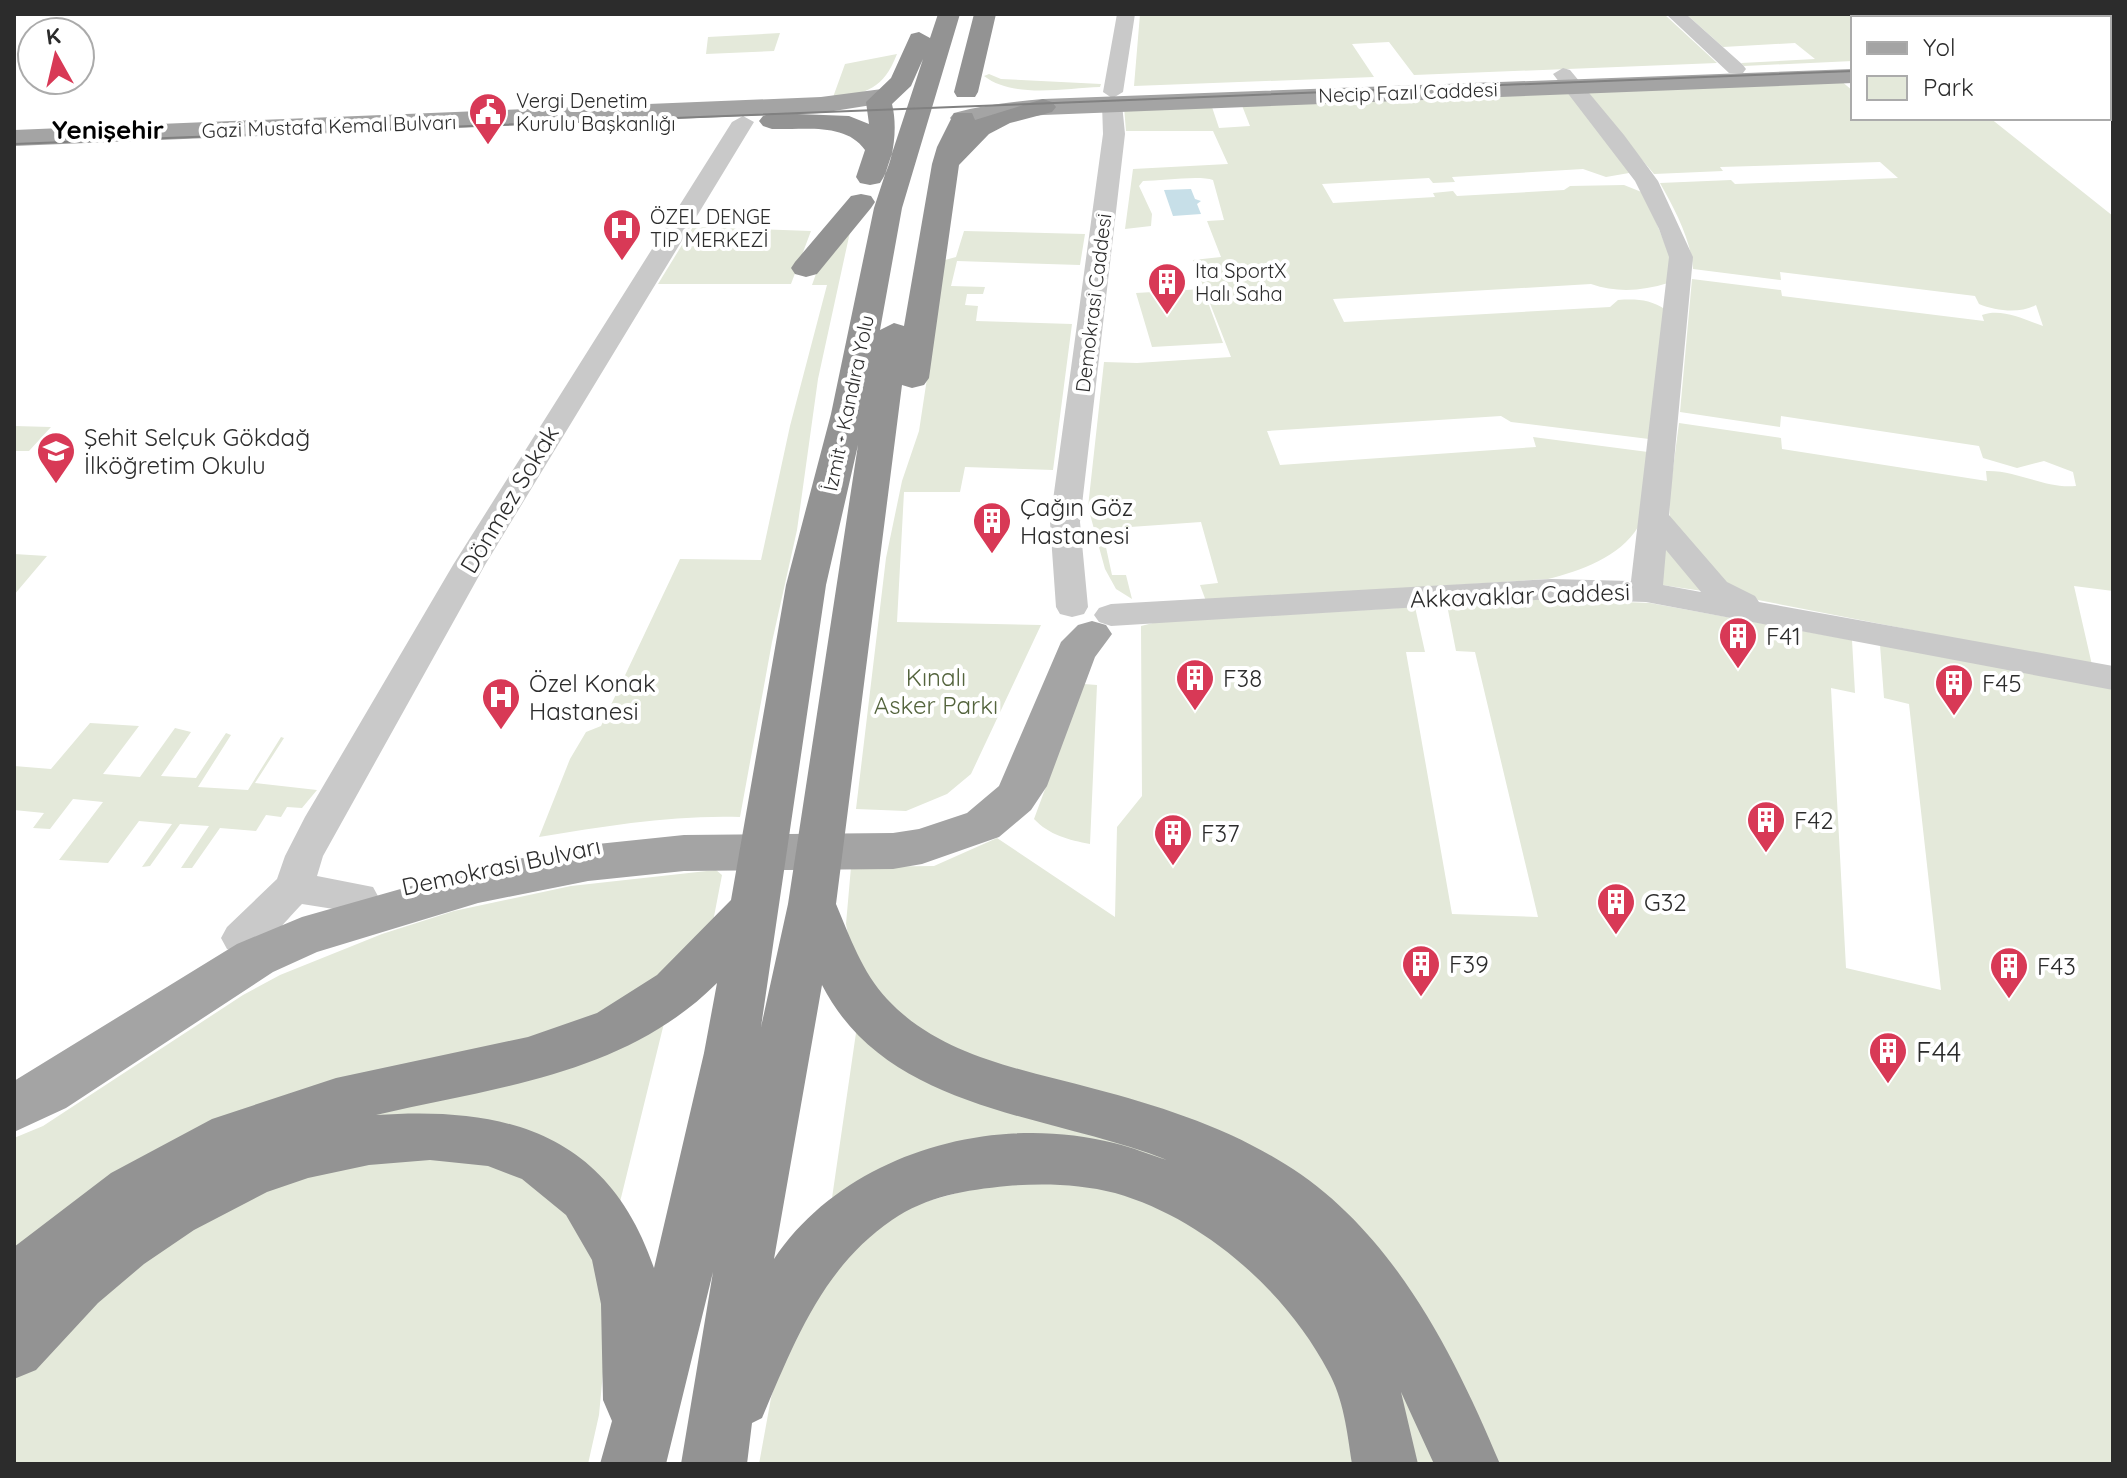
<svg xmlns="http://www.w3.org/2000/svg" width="2127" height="1478" font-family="Quicksand,sans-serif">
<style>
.green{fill:#e4e9da}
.water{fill:#c7dfe8}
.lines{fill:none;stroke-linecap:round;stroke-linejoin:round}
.minor{fill:#c9c9c9;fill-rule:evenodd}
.major{fill:#a4a4a4;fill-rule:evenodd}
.highway{fill:#939393;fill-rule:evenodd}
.tram{stroke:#818181;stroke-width:2}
.labels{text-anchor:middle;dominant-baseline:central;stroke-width:8;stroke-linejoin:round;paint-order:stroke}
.far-street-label{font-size:20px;fill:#2c2c2c;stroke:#fff}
.far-poi-label{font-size:20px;fill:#2c2c2c;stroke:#fff;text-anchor:start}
.poi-label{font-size:24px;fill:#2c2c2c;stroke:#fff;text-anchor:start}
.street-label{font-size:24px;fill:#2c2c2c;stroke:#fff}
.park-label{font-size:24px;fill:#54643d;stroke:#fff}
.far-district-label{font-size:26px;font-weight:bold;fill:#000;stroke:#fff}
.near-poi-label{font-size:28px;fill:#2c2c2c;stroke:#fff;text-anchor:start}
</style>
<rect width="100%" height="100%" fill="#fff"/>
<!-- green -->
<path class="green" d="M1140,14H1664L1717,63L1414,75L1389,42L1352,44L1374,77L1134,86Z
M1686,14H1959L1964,18H1853V61L1744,66L1741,63L1815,59L1795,43L1723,47Z
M780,33L774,51L706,54L708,37Z
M897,54C883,90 867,92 832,100L845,64Z
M989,74L1001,79L1101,84L1100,87C1065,88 1014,99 984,76Z
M1840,80L1853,91V118H1990L2113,216V591L2074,586L2092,665L1758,600L1722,580L1670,526L1669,499L1679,423L1781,438L1782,449L1987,481L1986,471C2018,470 2044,489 2076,486L2073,472L2044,461L2017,468L1983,458L1979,446L1781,416L1780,427L1680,412L1692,279L1781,290L1782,296L1984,321L1982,315C2003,308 2025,320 2043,326L2036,305C2020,314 1996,311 1979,304L1975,296L1780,272L1781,280L1693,269C1691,239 1674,208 1660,183L1731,180L1735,184L1898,178L1880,162L1720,167L1723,171L1654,174L1584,91Z
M1571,92L1632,167L1629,173L1606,177L1583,169L1452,177L1455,182L1433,183L1429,178L1322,184L1333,203L1435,197L1433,193L1453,191L1457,196L1564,190L1570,186L1624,185L1644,193L1670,256L1668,283C1642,291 1617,293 1591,284L1333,299L1344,322L1610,307L1618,300C1636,299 1650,299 1666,310L1649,439L1511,422L1501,416L1267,431L1280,465L1536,447L1533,437L1648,452C1646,470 1646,513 1638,527C1620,557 1580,571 1548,579L1206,601L1200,585L1218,583L1201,522L1102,529L1112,575H1126L1132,599L1116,589L1105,569L1088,507L1104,362L1137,363L1231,357L1193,260L1221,257L1207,221L1224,220L1213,180C1199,175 1161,181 1143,181L1139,186L1152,214L1151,226L1125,229L1133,169L1228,164L1213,131H1126L1124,107L1211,104L1219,128L1250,126L1241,103Z
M693,227L811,231L791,284H658Z
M964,231L1085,234L1080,265L957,261L951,286L985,287L983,294H967L965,305L978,306L976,321L1072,324L1053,470L965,467L960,492H904L897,622L1041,625L971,774L947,794L906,811L856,809L886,558L902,481L919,431L945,260L956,257Z
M850,232L818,379L797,530L772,642L740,817C672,815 606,826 539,837L570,759L586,732L601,726L680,559L761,560L790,426L827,285H812L817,271Z
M1203,289L1223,343L1152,347L1136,293Z
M14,426L51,427L29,451H14Z
M1665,539L1709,592L1662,585Z
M14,554L47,556L14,595Z
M1540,599L1650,603L1852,640L1855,693L1831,688L1846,968L1941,990L1909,704L1884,698L1880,645L2113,688V1464H1486L1360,1246L994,1071L890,1016L852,955L846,924L851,867L934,866L997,838L1115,917L1117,827L1142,796L1141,626L1157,622L1415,607L1425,652H1406L1452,914L1538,917L1475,652L1456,651L1447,605Z
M1084,684L1097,685L1090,844C1069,840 1049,835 1034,819Z
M90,723L139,726L103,774L140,777L175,728L191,732L161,776L196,778L226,733L231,735L198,787L248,790L281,737L284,738L255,783L317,790L302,808L287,807L281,817L266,815L256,831L220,828L192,868H181L209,826L180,824L150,866L142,867L172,824L139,821L108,863L59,860L103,802L73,799L50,829L33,828L44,813L14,810V766L51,769Z
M716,870L722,875L712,927L663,986L530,1049L14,1268V1138L43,1126L243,995L280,975L382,934L454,911L571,886Z
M667,1011L619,1206L399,1123L170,1181Z
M857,1026L1175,1157L1326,1263L1443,1464H1405L1239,1203L894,1166L832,1198Z
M395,1152L500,1165L557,1194L599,1255L605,1351L599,1415L588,1464H14V1379L33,1351L231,1195Z
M1014,1177L1117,1186L1213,1232L1309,1326L1349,1409L1355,1464H759L771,1398L788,1340L812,1289L882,1214Z"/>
<!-- water -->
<path class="water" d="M1191,189L1195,199L1201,201L1197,204L1201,214L1173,216L1164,190Z"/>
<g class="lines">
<!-- minor -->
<path class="minor" d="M1117,14H1135L1123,92L1113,98L1122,104L1125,134L1080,522L1088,607L1084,614L1072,617L1060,614L1056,607L1050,522L1103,134L1102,104L1112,98L1103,92Z
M1666,14H1686L1743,65L1746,69L1743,73H1729Z
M1563,68L1570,70L1624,135L1658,181L1693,257L1669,515L1727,582L1755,596L1759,602L2113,666V690L1646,602L1551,599L1111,626L1099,622L1094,615L1099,608L1111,604L1551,579L1631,581L1669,257L1659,229L1635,181L1553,74ZM1666,550L1701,592L1663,585Z
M743,116L754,122L485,565L323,856L317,876L373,887L379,898L373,909L359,913L302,904C281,925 259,960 227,949L221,938L227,927L277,879L285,856L305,817L453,565L732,122Z"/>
<!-- major -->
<path class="major" d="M2109,61H2113V75H2109Z
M1853,69V83L1043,115C1022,116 969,127 954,123L950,118L954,113C983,105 1013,102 1043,99Z
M882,89L891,92L895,97L891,102L821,113L14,146V130L821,97Z
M1092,621L1106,625L1112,634L1095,657L1047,786L1031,810L999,837L922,864L893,869L684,871L588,881L478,903L317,952L273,972L66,1108L14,1132V1081L237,944L302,917L478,867L588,845L684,835L893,833L919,829L967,813L999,786L1061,642L1078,625Z"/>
<!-- highway -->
<path class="highway" d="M938,14H960L902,208L880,330L894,323L904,326L932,164L937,147L954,113H972L975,120L1043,99L1052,102L1056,107L1052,112L1010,123L989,134L959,165L929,378L924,385L912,388L902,385L836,904C850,937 862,972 887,999C941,1057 1022,1069 1095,1089C1160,1106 1228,1128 1285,1164C1392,1230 1453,1352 1500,1464H1434L1401,1392L1418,1464H1352C1347,1432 1344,1400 1328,1371C1286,1291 1203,1218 1115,1193C1080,1184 1042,1183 1007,1186C966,1190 927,1196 892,1220C822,1268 794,1343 762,1418L752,1423L747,1464H681L713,1272L666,1464H600L612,1421L603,1400L601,1304L592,1260L566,1215L522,1179L488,1166L430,1160L369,1165L308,1178L267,1192L194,1230L144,1264L98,1303L36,1370L14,1379V1247L111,1173L212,1119L336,1078L528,1037L597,1013L657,975L731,900L786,585L831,414L874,208L923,59L911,86L892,104C898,127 894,163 880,183L870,185L860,183L856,177L865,150C846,122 803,130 772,129L763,126L759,121L763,116L772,113L849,116L869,124L866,102L891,78L911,34L919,32L930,38ZM858,445L788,904L761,1027L826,585ZM717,983L704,1053L654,1268C608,1133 506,1106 376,1115C496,1087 625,1075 717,983ZM822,985C887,1112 1048,1113 1167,1160C1150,1155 1132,1147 1114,1143C993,1112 845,1153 774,1259Z
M974,14H996L978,92L975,97H957L954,92Z
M861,194L871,196L875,202L871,208L817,274L806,277L795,274L791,268L795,262L851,196Z"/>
<!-- tram -->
<path class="tram" d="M2109,64H2113
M14,144C627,122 1240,94 1853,71"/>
</g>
<!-- icons -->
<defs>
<g id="civic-pin" transform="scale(2)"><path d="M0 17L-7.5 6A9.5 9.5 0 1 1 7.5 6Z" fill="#d83956" stroke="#fff"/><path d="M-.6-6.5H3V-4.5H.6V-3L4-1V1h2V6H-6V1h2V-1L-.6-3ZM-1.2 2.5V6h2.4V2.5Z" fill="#fff"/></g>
<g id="hospital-pin" transform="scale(2)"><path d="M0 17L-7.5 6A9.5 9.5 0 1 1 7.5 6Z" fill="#d83956" stroke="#fff"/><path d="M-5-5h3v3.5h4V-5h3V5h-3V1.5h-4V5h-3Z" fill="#fff"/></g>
<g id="building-pin" transform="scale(2)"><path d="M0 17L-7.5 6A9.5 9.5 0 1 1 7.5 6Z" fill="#d83956" stroke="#fff"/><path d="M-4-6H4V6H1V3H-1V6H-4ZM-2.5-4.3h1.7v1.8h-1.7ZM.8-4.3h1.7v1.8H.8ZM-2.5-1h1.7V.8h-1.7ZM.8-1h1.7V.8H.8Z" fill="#fff"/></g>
<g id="school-pin" transform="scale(2)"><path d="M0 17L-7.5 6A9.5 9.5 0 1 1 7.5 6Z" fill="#d83956" stroke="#fff"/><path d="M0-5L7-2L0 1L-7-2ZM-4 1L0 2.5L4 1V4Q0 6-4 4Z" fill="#fff"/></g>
</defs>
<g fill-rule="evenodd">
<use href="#civic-pin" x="488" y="112"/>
<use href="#hospital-pin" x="622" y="228"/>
<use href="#building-pin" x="1167" y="282"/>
<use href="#school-pin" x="56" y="451"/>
<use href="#building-pin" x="992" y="521"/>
<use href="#building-pin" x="1738" y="636"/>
<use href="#building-pin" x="1195" y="678"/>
<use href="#building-pin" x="1954" y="683"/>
<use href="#hospital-pin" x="501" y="697"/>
<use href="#building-pin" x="1766" y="820"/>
<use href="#building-pin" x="1173" y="833"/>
<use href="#building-pin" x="1616" y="902"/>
<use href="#building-pin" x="1421" y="964"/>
<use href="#building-pin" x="2009" y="966"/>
<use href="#building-pin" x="1888" y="1051"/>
</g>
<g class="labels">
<!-- far-street labels -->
<g class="far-street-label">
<text transform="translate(1408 92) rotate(-2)">Necip Fazıl Caddesi</text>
<text transform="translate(329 126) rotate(-2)">Gazi Mustafa Kemal Bulvarı</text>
<text transform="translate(1093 303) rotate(-83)">Demokrasi Caddesi</text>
<text transform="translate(848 403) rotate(-78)">İzmit - Kandıra Yolu</text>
</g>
<!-- far-poi labels -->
<g class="far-poi-label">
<text x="516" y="100">Vergi Denetim<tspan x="516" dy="23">Kurulu Başkanlığı</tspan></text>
<text x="650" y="216">ÖZEL DENGE<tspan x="650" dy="23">TIP MERKEZİ</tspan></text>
<text x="1195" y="270">Ita SportX<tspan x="1195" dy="23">Halı Saha</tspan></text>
</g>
<!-- poi labels -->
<g class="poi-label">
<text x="84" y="437">Şehit Selçuk Gökdağ<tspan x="84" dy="28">İlköğretim Okulu</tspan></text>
<text x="1020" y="507">Çağın Göz<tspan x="1020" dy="28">Hastanesi</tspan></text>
<text x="1766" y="636">F41</text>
<text x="1223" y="678">F38</text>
<text x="529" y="683">Özel Konak<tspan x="529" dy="28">Hastanesi</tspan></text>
<text x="1982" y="683">F45</text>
<text x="1794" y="820">F42</text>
<text x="1201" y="833">F37</text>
<text x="1644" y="902">G32</text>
<text x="1449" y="964">F39</text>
<text x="2037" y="966">F43</text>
</g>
<!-- street labels -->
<g class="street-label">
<text transform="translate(509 499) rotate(-59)">Dönmez Sokak</text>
<text transform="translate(1520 595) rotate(-2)">Akkavaklar Caddesi</text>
<text transform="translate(501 866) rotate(-12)">Demokrasi Bulvarı</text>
</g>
<!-- park labels -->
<g class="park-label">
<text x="936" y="677">Kınalı<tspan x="936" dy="28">Asker Parkı</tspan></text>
</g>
<!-- far-district labels -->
<g class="far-district-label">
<text x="108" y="129">Yenişehir</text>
</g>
<!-- near-poi labels -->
<g class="near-poi-label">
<text x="1916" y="1051">F44</text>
</g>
</g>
<!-- border -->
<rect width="2127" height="1478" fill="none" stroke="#2c2c2c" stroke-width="32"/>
<!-- legend -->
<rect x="1851" y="16" width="260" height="104" fill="#ffffff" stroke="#ababab" stroke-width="2"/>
<rect x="1867" y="42" width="40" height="12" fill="#a4a4a4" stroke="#ababab" stroke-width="2"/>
<text x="1923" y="56" font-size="24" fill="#2c2c2c">Yol</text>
<rect x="1867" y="76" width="40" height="24" fill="#e4e9da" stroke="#ababab" stroke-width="2"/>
<text x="1923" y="96" font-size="24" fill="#2c2c2c">Park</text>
<!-- north arrow -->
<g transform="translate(56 56) rotate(352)"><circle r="38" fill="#ffffff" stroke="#ababab" stroke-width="2"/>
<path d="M0-6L14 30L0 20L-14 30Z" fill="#d83956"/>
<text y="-12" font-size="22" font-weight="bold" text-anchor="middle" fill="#2c2c2c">K</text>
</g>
</svg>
